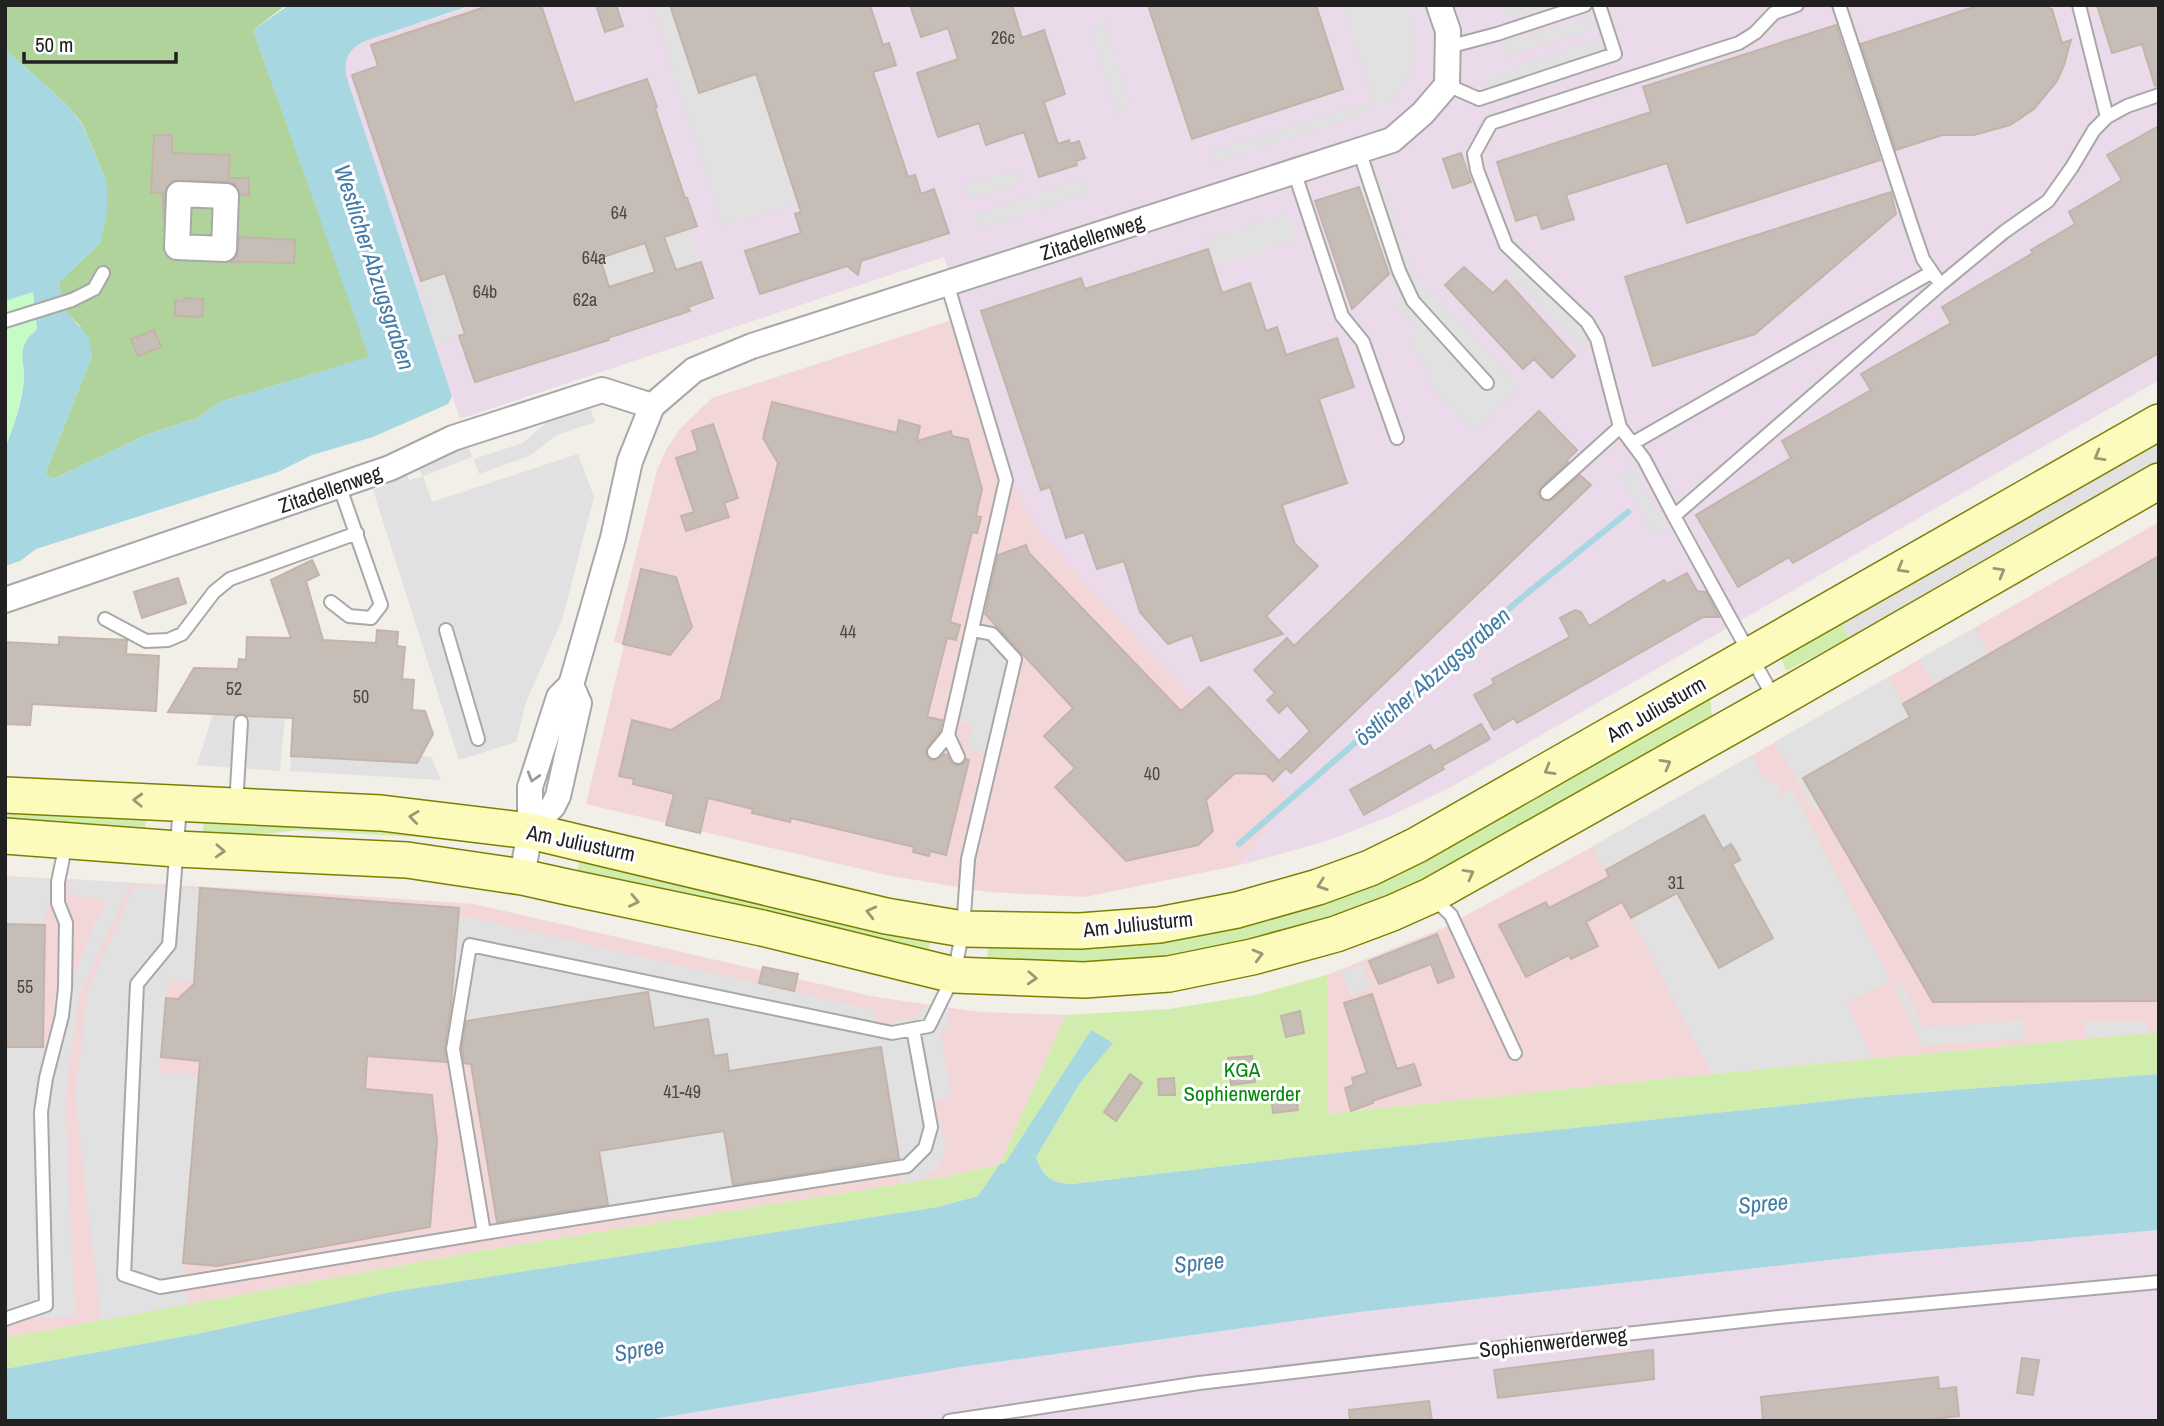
<svg xmlns="http://www.w3.org/2000/svg" width="2164" height="1426" font-family="'Archivo Narrow',sans-serif">
<style>
.commercial{fill:#f3d7d8}
.industrial{fill:#ebdae9}
.grass{fill:#d1edad}
.forest{fill:#afd39b}
.park{fill:#c5fcc6}
.parking{fill:#e1e1e1}
.water{fill:#a7d7e1}
.lines{fill:none;stroke-linecap:round;stroke-linejoin:round}
.stream{stroke:#a7d7e1;stroke-width:6}
.building{fill:#c7bdb7;stroke:#c4b3a9;stroke-width:2;fill-rule:evenodd}
.lane-casing{stroke:#a8a8a8;stroke-width:16}
.street-casing{stroke:#a8a8a8;stroke-width:28}
.secondary-casing{stroke:#7b8000;stroke-width:38}
.lane{stroke:#fff;stroke-width:12}
.street{stroke:#fff;stroke-width:24}
.secondary{stroke:#fcfbbc;stroke-width:35}
.oneway{stroke:#999976}
.oneway2{stroke:#9b9b9b}
.labels{text-anchor:middle;dominant-baseline:central;stroke-width:6;stroke-linejoin:round;paint-order:stroke}
.number-label{font-size:18px;fill:#4a4846}
.street-label{font-size:21px;fill:#212121;stroke:#fff}
.park-label{font-size:21px;fill:#07870a;stroke:#fff}
.water-label{font-size:23px;font-style:italic;fill:#427ba6;stroke:#fff}
</style>
<rect width="100%" height="100%" fill="#f2eee8"/>
<!-- commercial -->
<path class="commercial" d="M961,317L1287,798L1240,865L1085,897L987,892L886,875L586,804L624,645L614,641L657,470L667,448L680,429L712,398Z
M2159,522V1032L1712,1074L1327,1114V975L1441,929L1592,847Z
M5,876L300,892L474,904L876,997L979,1012L1066,1015L1000,1164L951,1176L474,1252L5,1338Z"/>
<!-- industrial -->
<path class="industrial" d="M475,5H2159V380L1451,787L1386,818L1323,842L1240,865L1287,798L1040,534L1010,478L944,257L460,419L346,75L344,60L351,48L365,41Z
M2159,1230V1421H643L961,1367L1359,1312L1884,1254Z"/>
<!-- grass -->
<path class="grass" d="M1841,622L1849,638L1786,671L1781,657Z
M1710,696L1712,717L1505,836L1407,889L1304,927L1210,950L1160,958L1073,964L987,960L988,946L1074,948L1207,933Z
M5,806L147,812L145,831L5,824Z
M205,815L483,836L482,844L417,837L300,830L246,836L202,834Z
M580,860L889,935L930,941L928,954L576,873Z
M1327,975V1114L1712,1074L2159,1032V1074L1867,1097L1327,1154L1071,1184C1051,1183 1043,1177 1036,1157L1080,1083L1112,1044L1091,1030L1005,1163L1000,1164L978,1196L938,1207L391,1292L197,1334L5,1369V1338L474,1252L951,1176L1000,1164L1066,1015L1169,1009L1256,995Z"/>
<!-- forest -->
<path class="forest" d="M5,5H286L253,30L370,357L220,402L198,418L146,435L53,479L45,474L92,356L80,326L67,313L58,283L100,243L107,183L82,123L66,104L5,49Z"/>
<!-- park -->
<path class="park" d="M33,292L37,329C18,347 27,362 23,385C19,406 14,428 5,448V301Z"/>
<!-- parking -->
<path class="parking" d="M652,5H670L699,93L756,74L798,203L723,227Z
M1342,5H1410L1416,40L1415,56L1410,74L1394,99L1385,107L1376,110Z
M1503,5H1552L1507,19Z
M1591,16L1595,29L1505,57L1501,43Z
M1102,17L1129,100L1118,116L1091,33Z
M1597,40L1601,52L1493,88L1489,76Z
M1367,103L1370,112L1213,163L1210,152Z
M1015,169L1020,183L969,199L964,185Z
M1084,179L1088,193L980,228L975,214Z
M1382,180L1412,271L1521,388L1475,432L1431,386L1425,364L1407,341L1418,330L1394,304L1402,294L1389,274L1359,187Z
M1287,213L1296,240L1215,267L1206,239Z
M690,229L701,262L676,270L674,266L437,343L417,282L445,273L456,306Z
M1515,260L1592,339L1582,349L1505,270Z
M590,407L595,422L557,435L529,456L479,474L474,459L523,443L549,420Z
M2159,439V460L1849,638L1841,622Z
M466,442L472,457L423,476L432,502L578,454L594,497L562,620L526,702L516,742L459,760L373,490L387,485L385,478L405,469L409,480L422,477L416,461Z
M1633,469L1667,528L1654,535L1620,476Z
M1974,628L1989,654L1934,685L1919,659Z
M979,640L989,642L1008,664L984,753L967,748L973,725L958,721Z
M1888,677L1910,717L1815,811L1774,742Z
M213,714L285,718L280,771L197,765Z
M291,756L417,763L421,756L431,757L441,780L290,771Z
M1750,756L1765,779L1781,786L1777,795L1782,798L1785,789L1793,791L1891,981L1846,1003L1873,1058L1712,1074L1631,918L1677,893L1719,968L1773,938L1732,864L1740,859L1731,844L1723,849L1704,815L1606,870L1592,847Z
M5,877L59,879L58,903H47L45,925L5,924Z
M70,879L130,883L78,999L65,1105L75,1317L5,1319V1047L63,1046L71,986L95,920H101L104,899L69,895Z
M134,886L200,888L194,981L168,982L160,1073L200,1075L183,1263L188,1304L101,1320L75,1095L88,991Z
M459,915L877,1011L875,1025L916,1018L927,1004L949,1007L947,1027L940,1033L952,1097L934,1100L946,1149L939,1168L916,1181L902,1183L881,1047L729,1071L727,1054L714,1056L706,1019L654,1028L648,992L464,1022L450,1015Z
M1363,964L1371,987L1351,995L1342,972Z
M1902,983L1923,1028L2023,1020L2025,1038L1923,1046L1894,987Z
M2084,1021H2146L2147,1033L2087,1038Z
M725,1131L734,1191L535,1224L534,1217L608,1205L598,1150Z"/>
<!-- water -->
<path class="water" d="M289,5H472L365,41C349,49 344,57 346,75L452,396L448,404L373,437L312,455L278,472L36,549L20,561L5,566V448C14,427 22,402 24,379C25,368 20,357 24,346C26,339 32,334 37,329L33,292L5,301V49L66,104L82,124L107,183V215L100,243L58,283L67,313L89,337L92,356L45,474L53,479L146,435L198,418L220,402L369,357L253,30Z
M1091,1030L1113,1043L1080,1083L1036,1157C1043,1177 1051,1183 1072,1184L1327,1154L1867,1097L2159,1074V1230L1884,1254L1359,1312L961,1367L643,1421H5V1369L197,1334L391,1292L938,1207L978,1196L1000,1164L1005,1163Z"/>
<g class="lines">
<!-- stream -->
<path class="stream" d="M1239,844L1519,600L1628,512"/>
</g>
<!-- building -->
<path class="building" d="M491,5H541L574,103L647,79L657,107L655,108L685,198H687L697,226L664,237L676,270L701,262L713,298L688,307L690,311L608,338L609,340L475,382L459,336L465,334L445,273L421,281L352,75L378,66L371,45ZM645,243L655,272L609,287L600,258Z
M596,5H616L623,26L605,32Z
M670,5H870L883,45L889,43L896,65L873,72L908,177L915,175L921,194L934,189L949,233L861,261L858,275L847,266L760,294L745,251L801,233L795,214L801,212L756,74L699,93Z
M910,5H1012L1022,38L1044,30L1065,94L1044,102L1058,144L1069,140L1070,144L1079,141L1085,158L1076,161L1077,165L1039,177L1024,132L986,145L979,123L938,137L917,73L958,59L948,28L921,37Z
M1148,5H1316L1343,89L1192,139Z
M1980,5H2048L2050,9H2052L2062,43L2071,40L2064,65L2057,81L2034,109L2010,125L1974,135H1942L1896,150L1861,44Z
M2097,5H2159V85L2155,86L2142,44L2112,53Z
M1836,25L1880,160L1687,223L1667,163L1566,195L1574,219L1542,229L1537,214L1516,221L1497,162L1651,112L1643,87Z
M2159,126V353L1793,563L1789,557L1738,587L1696,515L1791,458L1782,441L1871,390L1861,374L1951,323L1942,307L2033,253L2031,250L2075,224L2069,212L2122,180L2107,155Z
M154,135H172V153L230,155L229,178H249V196L241,195L234,184L227,181H173L167,186L164,193L163,220V193H151Z
M1461,153L1471,182L1453,188L1443,159Z
M1359,187L1389,274L1352,309L1315,201Z
M1891,192L1896,214L1755,334L1653,366L1625,277Z
M239,237L295,240L294,263L231,262L237,256Z
M1208,249L1222,293L1250,283L1266,331L1277,327L1286,355L1337,338L1354,387L1319,399L1347,483L1282,505L1295,544L1318,566L1266,616L1283,634L1201,661L1192,635L1168,644L1140,612L1124,561L1097,569L1084,532L1066,538L1050,487L1041,490L981,311L1081,278L1085,289Z
M1464,267L1493,293L1506,280L1575,356L1552,378L1534,359L1523,369L1445,285Z
M184,298L203,299L202,317L175,316V300L184,301Z
M154,330L161,347L138,356L131,339Z
M772,402L897,433L899,420L920,426L917,441L951,431L952,436L968,439L982,489L976,516L981,517L977,533L972,532L950,622L960,625L956,640L947,638L927,717L942,720L939,732L925,751L928,758L933,761L944,754L947,755L952,764L956,766L962,765L966,759L969,760L946,855L930,851L929,856L913,852L914,847L791,818L790,822L752,813L753,809L708,798L700,833L666,825L674,794L633,784L634,779L619,776L632,720L671,730L721,699L778,463L763,438Z
M1539,411L1577,450L1567,460L1568,462L1541,487L1538,494L1540,498L1545,501L1552,500L1580,475L1591,485L1291,773L1286,768L1273,781L1266,774L1235,773L1206,800L1213,831L1198,845L1126,861L1055,787L1075,768L1044,736L1073,708L985,614L998,555L1026,545L1029,553L1181,711L1209,687L1279,761L1310,731L1287,705L1279,713L1267,700L1275,693L1254,670L1287,638L1294,646Z
M713,424L738,498L724,503L729,517L686,531L681,516L694,512L676,458L698,451L692,431Z
M2159,556V1001L1933,1002L1803,778L1910,717L1903,704Z
M312,560L319,575L306,581L323,640L376,643L377,630L398,632L397,646L405,647L402,679L414,680L412,710L425,711L433,734L417,763L291,756L293,718L247,716L241,713L236,715L168,712L194,668L238,669L239,659L246,660L247,637L291,638L271,580Z
M641,569L676,577L692,627L670,655L623,644Z
M1687,573L1697,591L1706,592L1719,617H1703L1517,723L1514,718L1494,730L1474,695L1494,684L1492,679L1570,637L1560,618L1575,610L1581,612L1589,626L1664,580L1667,584Z
M178,578L186,603L142,618L134,592Z
M59,637L127,640L126,654L159,656L156,711L32,704L30,725L5,724V642L59,645Z
M1481,724L1490,739L1442,766L1444,769L1364,815L1350,790L1430,745L1434,751Z
M1704,815L1723,849L1731,844L1736,852L1740,860L1732,864L1773,938L1719,968L1677,893L1631,918L1622,902L1586,922L1598,946L1571,959L1569,955L1526,977L1499,925L1546,902L1549,908L1609,877L1606,870Z
M200,888L459,908L451,1006L444,1048L446,1062L367,1056L365,1089L432,1095L437,1141L430,1227L217,1266L183,1263L200,1061L161,1057L166,998L178,999L194,984Z
M5,924L45,925L43,1047H5Z
M1437,934L1454,977L1438,983L1431,964L1379,984L1369,961Z
M763,967L798,974L794,991L759,983Z
M648,992L654,1028L708,1019L714,1056L727,1054L729,1071L881,1047L899,1158L733,1185L724,1131L599,1151L608,1205L497,1222L471,1064L464,1063L462,1049L466,1021Z
M1372,994L1397,1069L1414,1064L1421,1085L1372,1101L1373,1103L1351,1111L1345,1088L1354,1085L1352,1078L1367,1073L1344,1003Z
M1300,1011L1304,1033L1286,1037L1281,1016Z
M1252,1056L1255,1082L1231,1085L1228,1058Z
M1130,1074L1142,1083L1116,1121L1104,1112Z
M1174,1078L1175,1095H1159L1158,1079Z
M1296,1090L1298,1110L1273,1113L1271,1093Z
M1653,1350L1654,1379L1498,1398L1494,1370Z
M2022,1358L2039,1360L2033,1395L2017,1393Z
M1938,1377L1939,1389L1956,1387L1959,1416L1915,1421H1763L1761,1397Z
M1429,1401L1432,1421H1350L1349,1410Z"/>
<g class="lines">
<!-- lane casing -->
<g class="lane-casing">
<path id="lane" d="M1839,5L1913,230L1923,259L1936,278
M1448,47L1497,34L1585,5
M1447,85L1479,99L1615,54L1599,5
M2107,117L2127,106L2159,95
M1359,150L1399,271L1413,301L1487,383
M1294,171L1342,316L1363,342L1397,438
M947,283L1006,480L948,735
M5,321L72,300L94,289L103,273
M1633,443L1932,272
M1547,493L1620,427
M1674,516L1644,459L1620,427L1597,339L1587,322L1506,245L1477,170L1474,154L1491,123L1739,43L1755,33L1774,13L1797,5
M331,602L349,616L371,618L381,605L339,485
M105,619L146,641L168,640L182,634L214,592L230,579L357,533
M446,630L478,739
M1774,698L1674,516L1940,285L2004,232L2048,201L2072,167L2094,130L2107,117L2079,5
M934,752L948,735L958,757
M236,805L241,722
M180,806L169,945L137,984L124,1275L160,1287L484,1233
M1432,897L1451,915L1515,1053
M913,1029L892,1033L470,945L453,1049L484,1233L907,1166L925,1148L931,1127L913,1029L929,1026L954,975L963,929L968,859L1015,659L992,634L973,630
M5,1319L46,1305L41,1112L46,1078L62,1016L65,988L66,923L58,903V882L66,843
M949,1421L1199,1383L1472,1351L1779,1317L2159,1282"/>
</g>
<!-- street casing -->
<g class="street-casing">
<path id="street" d="M179,194L226,196L224,249L177,247Z
M5,600L390,468L453,438L602,390L652,406
M530,831L553,806L558,796L579,703L571,685
M522,877L530,831V787L559,697L571,685L613,538L630,461L652,406L694,370L752,346L1392,140L1423,113L1447,85L1448,31L1439,5"/>
</g>
<!-- secondary casing -->
<g class="secondary-casing">
<path id="secondary" d="M5,795L381,813L530,831L886,916L963,929L1080,931L1159,925L1237,910L1318,887L1370,868L1417,845L2159,422
M5,836L177,849L407,860L522,877L567,887L762,928L954,975L1084,980L1169,974L1252,957L1336,934L1392,913L1430,896L1776,701L2159,481"/>
</g>
<!-- lane -->
<use href="#lane" class="lane"/>
<!-- street -->
<use href="#street" class="street"/>
<!-- secondary -->
<use href="#secondary" class="secondary"/>
</g>
<!-- one-way arrows -->
<defs><path id="oneway-chevron" d="M-2-3.5L2.5 0L-2 3.5" fill="none" stroke-width="1.6" stroke-linecap="round" stroke-linejoin="round" transform="scale(1.75)"/></defs>
<g class="oneway">
<use href="#oneway-chevron" transform="translate(2099 456) rotate(150)"/>
<use href="#oneway-chevron" transform="translate(1902 568) rotate(150)"/>
<use href="#oneway-chevron" transform="translate(2000 572) rotate(-30)"/>
<use href="#oneway-chevron" transform="translate(1666 764) rotate(-29)"/>
<use href="#oneway-chevron" transform="translate(1549 770) rotate(150)"/>
<use href="#oneway-chevron" transform="translate(138 800) rotate(-178)"/>
<use href="#oneway-chevron" transform="translate(414 817) rotate(-173)"/>
<use href="#oneway-chevron" transform="translate(220 851) rotate(3)"/>
<use href="#oneway-chevron" transform="translate(1469 874) rotate(-29)"/>
<use href="#oneway-chevron" transform="translate(1322 885) rotate(161)"/>
<use href="#oneway-chevron" transform="translate(634 901) rotate(12)"/>
<use href="#oneway-chevron" transform="translate(871 912) rotate(-166)"/>
<use href="#oneway-chevron" transform="translate(1258 955) rotate(-15)"/>
<use href="#oneway-chevron" transform="translate(1032 978) rotate(3)"/>
</g>
<use class="oneway2" href="#oneway-chevron" transform="translate(533 777) rotate(107)"/>
<g class="labels">
<!-- number labels -->
<g class="number-label">
<text x="1003" y="37">26c</text>
<text x="619" y="212">64</text>
<text x="594" y="257">64a</text>
<text x="485" y="291">64b</text>
<text x="585" y="299">62a</text>
<text x="848" y="631">44</text>
<text x="234" y="688">52</text>
<text x="361" y="696">50</text>
<text x="1152" y="773">40</text>
<text x="1676" y="882">31</text>
<text x="25" y="986">55</text>
<text x="682" y="1091">41-49</text>
</g>
<!-- street labels -->
<g class="street-label">
<text transform="translate(1092 237) rotate(-18)">Zitadellenweg</text>
<text transform="translate(330 489) rotate(-19)">Zitadellenweg</text>
<text transform="translate(1656 709) rotate(-30)">Am Juliusturm</text>
<text transform="translate(581 843) rotate(12)">Am Juliusturm</text>
<text transform="translate(1138 924) rotate(-6)">Am Juliusturm</text>
<text transform="translate(1553 1342) rotate(-6)">Sophienwerderweg</text>
</g>
<!-- park labels -->
<g class="park-label">
<text x="1242" y="1069">KGA<tspan x="1242" dy="24">Sophienwerder</tspan></text>
</g>
<!-- water labels -->
<g class="water-label">
<text transform="translate(375 267) rotate(72)">Westlicher Abzugsgraben</text>
<text transform="translate(1432 676) rotate(-41)">östlicher Abzugsgraben</text>
<text transform="translate(1763 1203) rotate(-5)">Spree</text>
<text transform="translate(1199 1262) rotate(-6)">Spree</text>
<text transform="translate(639 1349) rotate(-10)">Spree</text>
</g>
</g>
<!-- border -->
<rect width="2164" height="1426" fill="none" stroke="#212121" stroke-width="14"/>
<!-- scale -->
<path d="M24 52v10h152v-10" fill="none" stroke="#212121" stroke-width="3.5"/>
<text x="35" y="52" font-size="21" fill="#212121" stroke="#ffffff" stroke-width="5" paint-order="stroke">50 m</text>
</svg>
